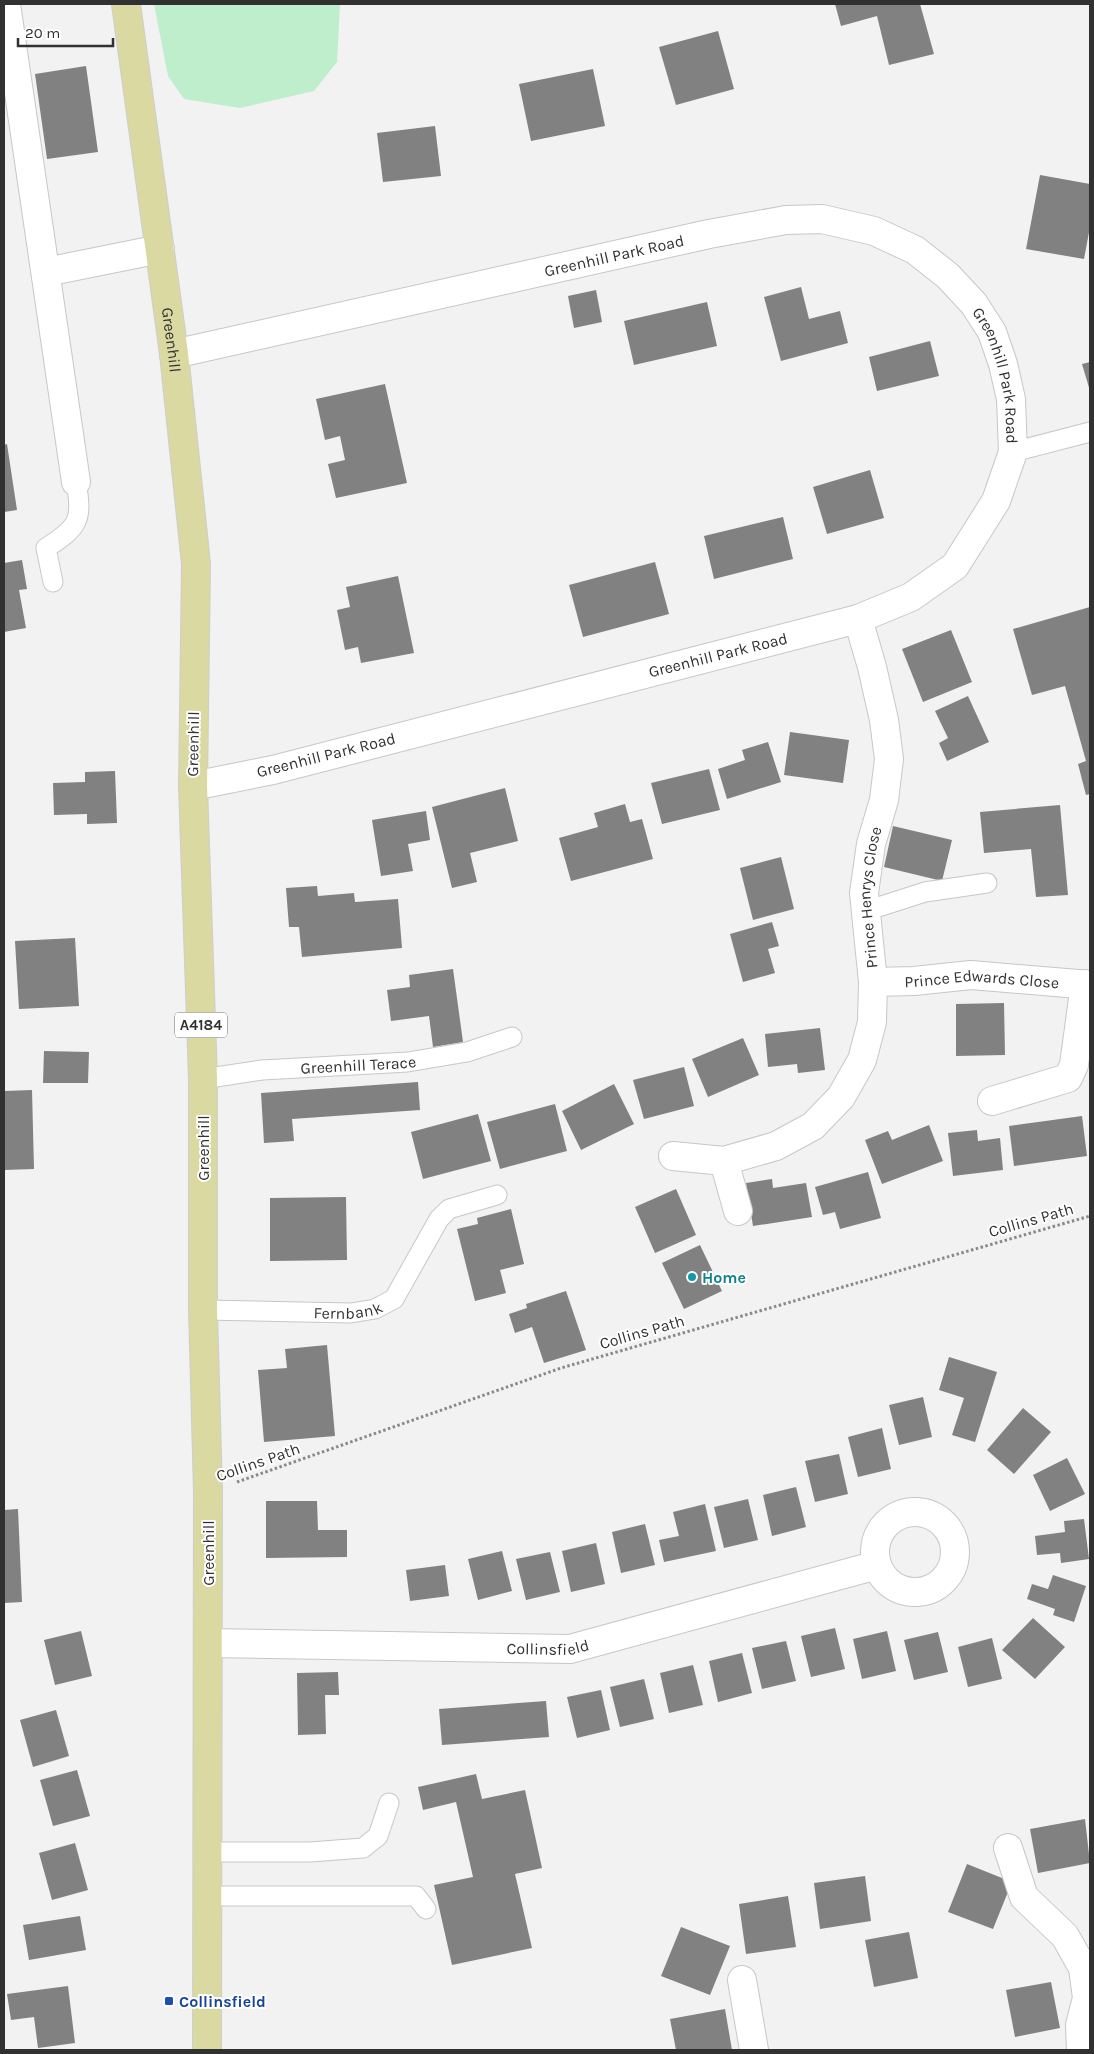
<svg xmlns="http://www.w3.org/2000/svg" width="1094" height="2054" font-family="Karla,sans-serif">
<style>
.green{fill:#beeecc}
.building{fill:#818182}
.lines{fill:none;stroke-linecap:round;stroke-linejoin:round}
.lane-casing{stroke:#c7c7c8;stroke-width:21}
.street-casing{stroke:#c7c7c8;stroke-width:30}
.primary-casing{stroke:#cecece;stroke-width:30}
.path{stroke:#89898a;stroke-width:3;stroke-dasharray:2.5 2.5;stroke-linecap:butt}
.lane{stroke:#fff;stroke-width:19}
.street{stroke:#fff;stroke-width:28}
.primary{stroke:#d9d9a1;stroke-width:28}
.culture-dot{fill:#0f9aa8;stroke:#fff;stroke-width:2}
.transit-dot{fill:#1a4fb4;stroke:#fff;stroke-width:2}
.labels{text-anchor:middle;dominant-baseline:central;stroke-width:4;stroke-linejoin:round;paint-order:stroke}
.shield{fill:#fff;stroke:#6f6f70;stroke-width:1}
.shield-label{font-size:15px;font-weight:bold;fill:#313132}
.street-label{font-size:16px;fill:#313132;stroke:#fff}
.culture-label{font-size:16px;font-weight:bold;fill:#0d838f;stroke:#fff;text-anchor:start}
.transit-label{font-size:16px;font-weight:bold;fill:#164399;stroke:#fff;text-anchor:start}
</style>
<rect width="100%" height="100%" fill="#f2f2f3"/>
<!-- green -->
<path class="green" d="M154,4H340L337,62L314,91L240,108L184,99L168,76Z"/>
<!-- building -->
<path class="building" d="M835,4H920L934,54L889,65L877,16L841,26Z
M718,31L734,89L676,105L659,47Z
M86,66L98,152L47,159L35,74Z
M593,69L605,126L531,141L519,84Z
M435,126L441,176L383,182L377,133Z
M1040,175L1090,184V227L1084,259L1026,249Z
M801,287L809,319L840,311L848,343L781,361L764,297Z
M596,290L602,322L574,328L568,296Z
M707,302L717,346L634,365L624,321Z
M930,341L939,376L877,391L869,357Z
M1090,362V391L1082,364Z
M385,384L407,483L336,498L328,464L345,460L340,436L325,440L316,399Z
M7,444L17,510L4,512V445Z
M870,470L884,518L827,534L813,487Z
M783,517L793,559L714,579L704,536Z
M22,560L27,589L19,590L26,628L4,632V563Z
M655,562L669,614L583,637L569,585Z
M398,576L414,653L361,663L358,647L345,650L337,610L350,607L346,587Z
M1090,607V794L1086,795L1078,764L1086,761L1065,686L1032,695L1013,629Z
M951,630L972,682L923,702L902,649Z
M968,696L989,742L947,761L939,743L948,738L935,711Z
M790,732L849,740L843,783L784,775Z
M768,742L781,782L727,799L718,769L745,760L742,750Z
M709,769L720,810L662,824L651,783Z
M115,771L117,823L87,824V814L54,815L53,783L85,782V772Z
M505,788L518,841L470,853L477,882L452,888L432,807Z
M625,804L630,822L642,819L653,859L571,881L559,838L598,827L594,813Z
M1060,805L1068,895L1036,897L1031,849L984,853L980,812Z
M426,811L430,840L408,844L413,871L381,876L372,820Z
M893,826L952,840L942,881L884,867Z
M781,857L794,909L753,920L740,868Z
M317,886L318,896L354,893L355,902L398,899L402,948L302,957L299,927H289L286,888Z
M772,922L779,946L768,949L775,973L743,982L730,934Z
M75,938L79,1006L19,1009L15,941Z
M453,969L463,1042L433,1047L429,1016L391,1021L387,990L410,987L409,975Z
M1004,1003L1005,1055L956,1056V1004Z
M820,1028L825,1070L798,1073L797,1064L768,1067L765,1034Z
M743,1038L759,1075L708,1097L692,1059Z
M44,1051L89,1052L88,1083H43Z
M684,1067L694,1106L644,1119L633,1080Z
M418,1082L420,1110L292,1119L294,1141L264,1143L261,1093Z
M614,1084L634,1124L581,1150L562,1111Z
M32,1090L34,1169L4,1170V1091Z
M555,1104L567,1151L500,1169L487,1122Z
M478,1114L491,1161L423,1179L411,1132Z
M1082,1116L1087,1156L1014,1166L1009,1126Z
M929,1125L943,1161L882,1184L865,1140L888,1131L892,1140Z
M977,1130L978,1141L1000,1138L1003,1170L953,1176L948,1133Z
M868,1172L881,1218L840,1229L835,1212L823,1215L815,1187Z
M772,1179L773,1188L806,1183L812,1217L753,1226L746,1183Z
M676,1189L696,1235L655,1253L635,1207Z
M346,1197L347,1260L270,1261V1198Z
M511,1209L524,1264L500,1270L506,1293L475,1301L457,1229L478,1224L477,1218Z
M700,1245L722,1291L684,1309L662,1263Z
M566,1291L586,1350L544,1363L532,1327L515,1333L509,1314L527,1308L526,1304Z
M327,1345L335,1436L264,1442L258,1370L287,1368L285,1349Z
M949,1357L997,1372L975,1442L952,1435L964,1398L939,1390Z
M923,1397L932,1437L899,1445L889,1405Z
M1023,1408L1051,1432L1014,1474L987,1450Z
M882,1428L891,1469L858,1477L848,1437Z
M839,1454L848,1494L815,1502L805,1461Z
M1067,1458L1085,1494L1050,1511L1033,1475Z
M796,1487L806,1527L772,1536L763,1495Z
M748,1499L758,1540L724,1548L714,1507Z
M266,1501H317L318,1530H347V1557L266,1558Z
M705,1504L716,1551L664,1562L659,1540L679,1536L673,1512Z
M18,1509L22,1602L4,1603V1510Z
M1084,1519L1089,1559L1061,1563L1060,1553L1037,1555L1035,1536L1065,1532L1064,1521Z
M645,1524L655,1565L621,1573L612,1532Z
M596,1543L605,1584L571,1592L562,1551Z
M502,1551L512,1591L478,1600L468,1559Z
M550,1552L560,1592L526,1600L516,1559Z
M445,1565L449,1596L410,1601L406,1570Z
M1053,1575L1086,1586L1074,1622L1053,1615L1055,1609L1027,1599L1032,1584L1048,1589Z
M1033,1618L1065,1647L1035,1679L1002,1650Z
M835,1628L845,1669L811,1677L801,1636Z
M81,1631L92,1676L55,1685L44,1640Z
M887,1631L896,1671L862,1679L853,1639Z
M938,1632L948,1672L914,1680L904,1640Z
M992,1638L1002,1679L968,1687L958,1647Z
M786,1641L796,1681L762,1689L752,1648Z
M742,1653L752,1693L718,1702L709,1661Z
M693,1665L703,1705L669,1713L660,1673Z
M338,1672L339,1695H325L326,1734L298,1735L297,1673Z
M644,1679L654,1719L620,1727L610,1687Z
M601,1690L610,1730L577,1738L567,1697Z
M546,1701L549,1737L442,1745L439,1709Z
M56,1710L69,1756L33,1767L20,1720Z
M77,1770L90,1816L53,1826L40,1780Z
M476,1774L482,1799L525,1790L542,1868L515,1874L532,1948L452,1965L434,1885L473,1877L456,1802L423,1810L418,1787Z
M1085,1819L1090,1863L1038,1873L1030,1829Z
M75,1843L88,1890L52,1900L39,1853Z
M967,1864L1012,1882L993,1929L948,1912Z
M865,1876L871,1921L820,1929L814,1883Z
M788,1896L796,1947L746,1954L739,1904Z
M80,1916L86,1950L29,1960L23,1925Z
M681,1927L730,1946L710,1995L661,1976Z
M909,1932L918,1978L874,1987L865,1940Z
M1051,1982L1060,2028L1015,2037L1006,1990Z
M68,1986L75,2043L38,2048L34,2017L11,2020L7,1994Z
M725,2009L732,2050H676L670,2019Z"/>
<g class="lines">
<!-- lane casing -->
<g class="lane-casing">
<g id="lane">
<path d="M1013,452L1090,432"/>
<path d="M53,582L46,548C79,527 83,520 76,482"/>
<path d="M866,911L925,892L987,883"/>
<path id="s1" d="M203,1079L262,1070L408,1062L467,1052L512,1037"/>
<path id="s2" d="M203,1310L351,1313L375,1309L394,1299L439,1219L449,1209L497,1195"/>
<path d="M207,1852H310L363,1848L378,1836L389,1803"/>
<path d="M206,1896H416L426,1909"/>
</g>
</g>
<!-- street casing -->
<g class="street-casing">
<g id="street">
<path d="M6,4L76,482"/>
<path d="M46,272L160,249"/>
<path id="s3" d="M174,354L709,234L786,220L822,219L874,231L915,250L948,276L974,304L992,332L1003,364L1011,399L1013,452L996,501L955,566L911,597L858,619L273,770L193,786"/>
<path id="s4" d="M873,982L914,981L971,975L1090,985"/>
<path d="M992,1101L1068,1078L1074,1065L1085,984"/>
<path id="s5" d="M673,1156L724,1161L776,1146L813,1126L841,1097L862,1060L872,1022L873,982L864,893L871,844L884,800L889,759L884,720L872,667L858,619"/>
<path d="M724,1161L738,1211"/>
<circle cx="915" cy="1552" r="40"/>
<path id="s6" d="M208,1643L570,1649L877,1565"/>
<path d="M1008,1848L1024,1897L1065,1936L1083,1968L1087,1998L1080,2025L1081,2050"/>
<path d="M742,1980L754,2050"/>
</g>
</g>
<!-- primary casing -->
<g class="primary-casing">
<g id="primary">
<path id="s7" d="M126,4L174,354L196,564L193,786L203,1079V1310L208,1492L207,2050"/>
</g>
</g>
<!-- path -->
<path class="path" d="M237,1482L561,1368L1090,1216"/>
<!-- lane -->
<use href="#lane" class="lane"/>
<!-- street -->
<use href="#street" class="street"/>
<!-- primary -->
<use href="#primary" class="primary"/>
</g>
<!-- markers -->
<circle class="culture-dot" cx="692" cy="1277" r="5"/>
<rect class="transit-dot" x="164" y="1996" width="10" height="10" rx="2.5"/>
<g class="labels">
<!-- shield labels -->
<rect class="shield" x="175" y="1012.5" width="52" height="25" rx="4"/>
<g class="shield-label">
<text x="201" y="1025">A4184</text>
</g>
<!-- street labels -->
<g class="street-label">
<text stroke="none"><textPath href="#s3" startOffset="451">Greenhill Park Road</textPath></text>
<text stroke="none"><textPath href="#s7" startOffset="339">Greenhill</textPath></text>
<text stroke="none"><textPath href="#s3" startOffset="918">Greenhill Park Road</textPath></text>
<text transform="translate(718 655) rotate(-14)">Greenhill Park Road</text>
<text transform="translate(193 744) rotate(-89)">Greenhill</text>
<text transform="translate(326 755) rotate(-14)">Greenhill Park Road</text>
<text stroke="none"><textPath href="#s5" startOffset="395">Prince Henrys Close</textPath></text>
<text stroke="none"><textPath href="#s4" startOffset="109">Prince Edwards Close</textPath></text>
<text stroke="none"><textPath href="#s1" startOffset="156">Greenhill Terace</textPath></text>
<text transform="translate(203 1148) rotate(-90)">Greenhill</text>
<text transform="translate(1031 1220) rotate(-16)">Collins Path</text>
<text stroke="none"><textPath href="#s2" startOffset="145">Fernbank</textPath></text>
<text transform="translate(642 1332) rotate(-16)">Collins Path</text>
<text transform="translate(258 1462) rotate(-19)">Collins Path</text>
<text transform="translate(208 1553) rotate(-90)">Greenhill</text>
<text stroke="none"><textPath href="#s6" startOffset="340">Collinsfield</textPath></text>
</g>
<!-- culture labels -->
<g class="culture-label">
<text x="702" y="1277">Home</text>
</g>
<!-- transit labels -->
<g class="transit-label">
<text x="179" y="2001">Collinsfield</text>
</g>
</g>
<!-- border -->
<rect width="1094" height="2054" fill="none" stroke="#313132" stroke-width="10"/>
<!-- scale -->
<path d="M18 38v8h95v-8" fill="none" stroke="#313132" stroke-width="2.5"/>
<text x="25" y="38" font-size="15" fill="#313132" stroke="#ffffff" stroke-width="4" paint-order="stroke">20 m</text>
</svg>
